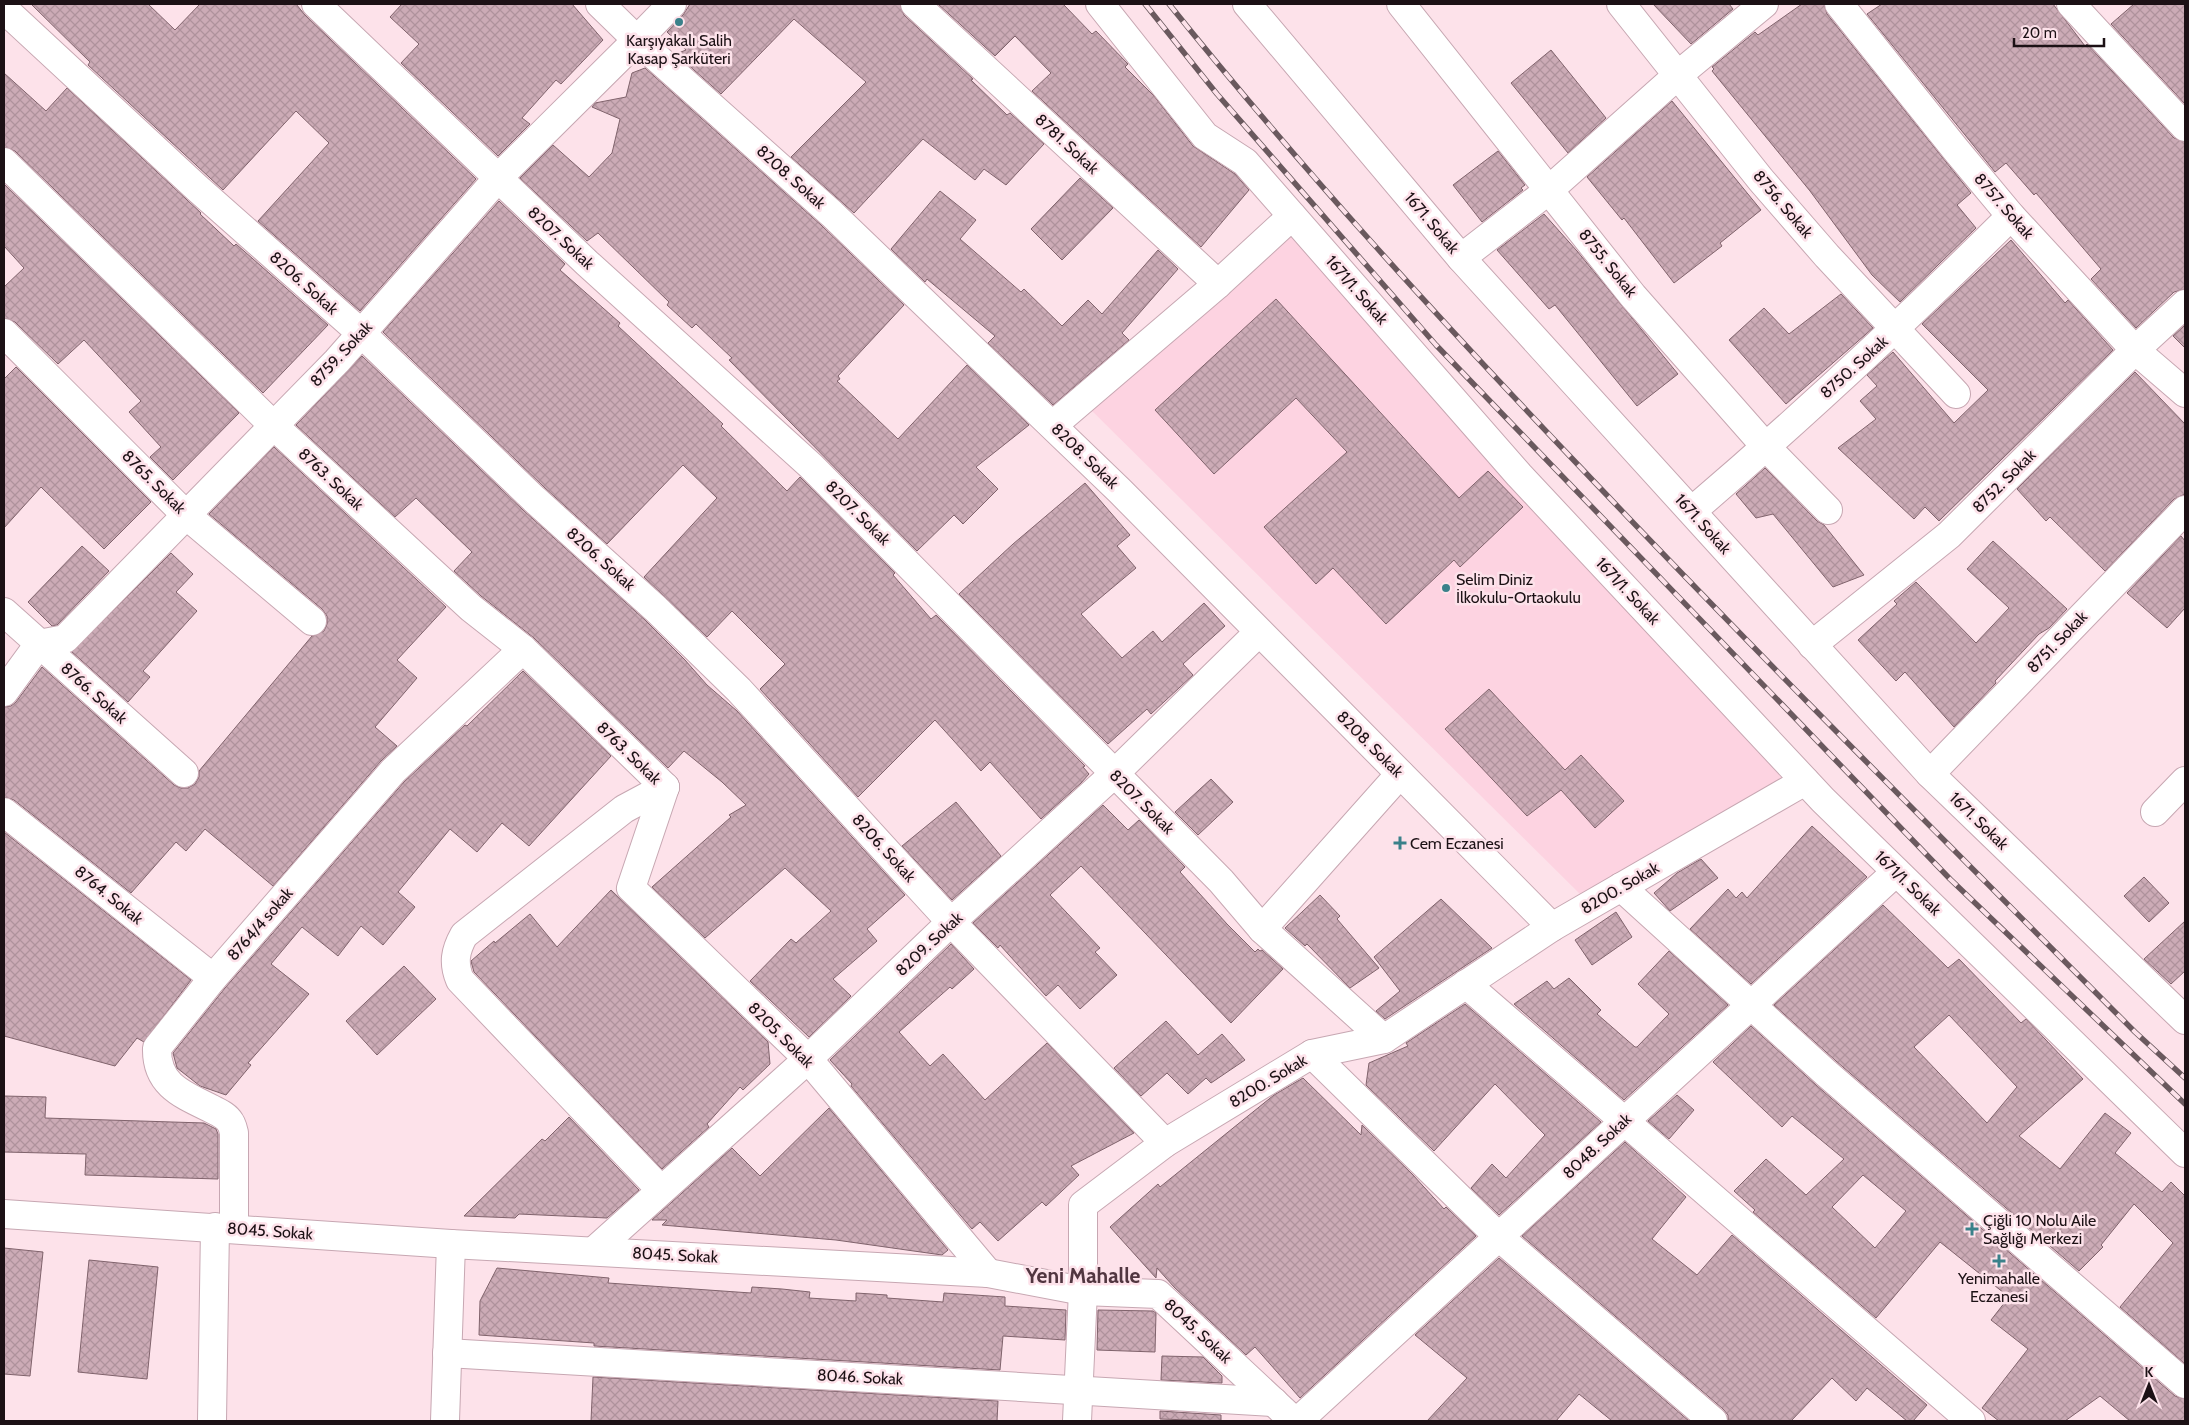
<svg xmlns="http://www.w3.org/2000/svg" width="2189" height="1425" viewBox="0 0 2189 1425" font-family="Cabin,sans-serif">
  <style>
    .built { fill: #fdd3e1 }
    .building { fill: url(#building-cross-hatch); stroke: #80636c; fill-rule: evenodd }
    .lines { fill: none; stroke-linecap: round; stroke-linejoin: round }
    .minor-casing { stroke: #c7a7b2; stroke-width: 30 }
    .minor { stroke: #fff; stroke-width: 28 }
    .rail-casing { stroke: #6a595e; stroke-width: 5.5 }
    .rail { stroke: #fde2ea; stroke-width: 4; stroke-dasharray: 11; stroke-linecap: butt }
    .poi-dot { fill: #3a818a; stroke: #fde2ea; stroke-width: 2 }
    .labels { text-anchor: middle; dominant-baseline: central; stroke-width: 5; stroke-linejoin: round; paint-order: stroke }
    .poi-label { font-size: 16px; fill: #1c1115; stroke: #fde2ea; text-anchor: start }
    .street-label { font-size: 16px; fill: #1c1115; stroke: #fde2ea }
    .district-label { font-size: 21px; font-weight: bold; fill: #513640; stroke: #fde2ea }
  </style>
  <defs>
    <pattern id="building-cross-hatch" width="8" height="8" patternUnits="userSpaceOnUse" patternTransform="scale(1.25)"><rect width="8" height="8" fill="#ccabb6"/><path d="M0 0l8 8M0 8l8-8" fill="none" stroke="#af929c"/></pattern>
  </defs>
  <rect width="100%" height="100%" fill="#fde2ea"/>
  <!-- built -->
  <path class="built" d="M 1294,231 L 1789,774 L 1583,897 L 1084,403 Z"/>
  <!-- building -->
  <g class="building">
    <path d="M 31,4 L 148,4 L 175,30 L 200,4 L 296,4 L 305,15 L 476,179 L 360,311 L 258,221 L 329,143 L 296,111 L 223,190 L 88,65 L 90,62 Z"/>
    <path d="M 402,4 L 572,4 L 603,40 L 561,84 L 556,80 L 522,118 L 530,124 L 498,156 L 401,63 L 419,44 L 390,17 Z"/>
    <path d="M 690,4 L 900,4 L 904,15 L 973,79 L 971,80 L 1007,115 L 1010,113 L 1044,144 L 1006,185 L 984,169 L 975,180 L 923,139 L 854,213 L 791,157 L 866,82 L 794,19 L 721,94 L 676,54 L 686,50 L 667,32 L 683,15 Z"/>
    <path d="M 938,4 L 1063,4 L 1092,34 L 1096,31 L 1128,64 L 1125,67 L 1154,96 L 1193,146 L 1235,174 L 1249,190 L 1201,247 L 1032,91 L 1051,73 L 1015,36 L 995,56 Z"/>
    <path d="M 1653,4 L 1729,4 L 1733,9 L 1691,44 Z"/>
    <path d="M 1802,4 L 1824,4 L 1827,14 L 1971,193 L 1957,205 L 1976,228 L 1900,302 L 1872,275 L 1810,191 L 1712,71 L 1714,69 L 1712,67 L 1755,32 L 1758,35 Z"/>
    <path d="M 1882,4 L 2053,4 L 2085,46 L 2087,44 L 2174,138 L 2185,142 L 2185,289 L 2174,292 L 2136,328 L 2091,279 L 2101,269 L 2036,193 L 2034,195 L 2006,163 L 1995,172 L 1867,14 Z"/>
    <path d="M 2134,4 L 2185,4 L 2185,104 L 2111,24 Z"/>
    <path d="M 1551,50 L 1606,118 L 1568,153 L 1511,83 Z"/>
    <path d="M 645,68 L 821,225 L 904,305 L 838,376 L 840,379 L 837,381 L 898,439 L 967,365 L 1029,425 L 976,467 L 998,489 L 963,524 L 954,515 L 917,551 L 729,360 L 732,358 L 696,324 L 692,328 L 667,305 L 669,302 L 598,233 L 587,241 L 520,178 L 553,145 L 589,177 L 612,153 L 620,119 L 592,107 L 595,103 L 626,97 L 632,73 Z"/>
    <path d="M 4,73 L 46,111 L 67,88 L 201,213 L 200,214 L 234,246 L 236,244 L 328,325 L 263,393 L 15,151 L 4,147 Z"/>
    <path d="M 1672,101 L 1761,210 L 1720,243 L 1722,246 L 1674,283 L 1624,218 L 1622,220 L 1587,177 Z"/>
    <path d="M 1498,151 L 1525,185 L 1521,188 L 1523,190 L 1482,222 L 1453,185 Z"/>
    <path d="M 1080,178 L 1113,208 L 1062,260 L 1031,229 Z"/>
    <path d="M 4,184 L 239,413 L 173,480 L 150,457 L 161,447 L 129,412 L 141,401 L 84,340 L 58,364 L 15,322 L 4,318 L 4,287 L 24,268 L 4,246 Z"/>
    <path d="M 940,191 L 976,220 L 960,239 L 1021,292 L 1024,289 L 1062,326 L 1088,300 L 1102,314 L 1158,250 L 1178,269 L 1122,333 L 1129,340 L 1053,405 L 988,343 L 995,336 L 927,279 L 925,282 L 891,249 Z"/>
    <path d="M 499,201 L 565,264 L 560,270 L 620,323 L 618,326 L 723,424 L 721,426 L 787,491 L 800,477 L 895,573 L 893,575 L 931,619 L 936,615 L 1085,766 L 1083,767 L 1089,774 L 1081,783 L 1041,819 L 990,762 L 981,771 L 935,720 L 858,797 L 760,689 L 785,664 L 732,611 L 707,637 L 644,577 L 717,498 L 683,465 L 607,544 L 545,488 L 383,332 Z"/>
    <path d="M 1544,214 L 1577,251 L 1678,374 L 1637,406 L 1555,305 L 1549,309 L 1497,250 Z"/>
    <path d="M 2011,240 L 2065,303 L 2068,300 L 2113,350 L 1939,521 L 1925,507 L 1914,519 L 1838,448 L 1876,419 L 1860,401 L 1877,386 L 1867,375 L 1893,352 L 1954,423 L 1988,390 L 1922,324 Z"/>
    <path d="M 1841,294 L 1873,328 L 1786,404 L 1729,340 L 1764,308 L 1789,334 Z"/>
    <path d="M 1276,299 L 1459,498 L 1488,471 L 1523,507 L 1460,567 L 1454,560 L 1386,624 L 1333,568 L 1316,584 L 1264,527 L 1347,452 L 1296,398 L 1214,474 L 1155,410 Z"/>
    <path d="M 2185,325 L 2185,348 L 2173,336 Z"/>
    <path d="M 362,356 L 523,510 L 645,620 L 685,660 L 707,685 L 737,711 L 905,895 L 867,929 L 877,941 L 833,979 L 851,996 L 809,1037 L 750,981 L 791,939 L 796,943 L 831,911 L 785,868 L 705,938 L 652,887 L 731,817 L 729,815 L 746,805 L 722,782 L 684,751 L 668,768 L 534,638 L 481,596 L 454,571 L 472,552 L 416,498 L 395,517 L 296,425 Z"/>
    <path d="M 16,367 L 151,502 L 104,549 L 41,487 L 4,528 L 4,379 Z"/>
    <path d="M 2135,372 L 2185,424 L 2185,494 L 2174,499 L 2105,571 L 2050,517 L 2046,521 L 2017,489 Z"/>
    <path d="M 274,447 L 446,607 L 397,660 L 417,678 L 375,727 L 397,746 L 381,761 L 273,886 L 205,829 L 186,851 L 176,842 L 131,893 L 14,800 L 4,797 L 4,707 L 11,706 L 16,702 L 42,667 L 174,785 L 181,788 L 188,788 L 195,784 L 199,777 L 199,771 L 312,636 L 324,631 L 327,624 L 327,616 L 322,609 L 209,514 Z"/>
    <path d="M 1765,468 L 1817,521 L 1824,525 L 1864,575 L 1833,587 L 1773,514 L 1756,518 L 1736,494 Z"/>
    <path d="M 1085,483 L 1130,535 L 1117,546 L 1136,568 L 1081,614 L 1122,658 L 1153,631 L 1162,642 L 1204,603 L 1225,626 L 1183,664 L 1193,675 L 1151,714 L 1147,709 L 1108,744 L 959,594 L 1013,544 Z"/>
    <path d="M 2181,536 L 2185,541 L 2185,608 L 2167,628 L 2127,593 Z"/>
    <path d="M 1993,541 L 2067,609 L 2049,628 L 2039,634 L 1995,681 L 1996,683 L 1954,727 L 1905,672 L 1896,681 L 1858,640 L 1897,604 L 1894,601 L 1916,582 L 1976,643 L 2009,608 L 1967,569 Z"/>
    <path d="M 82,546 L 109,571 L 57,625 L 52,626 L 28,602 Z"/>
    <path d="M 171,553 L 193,574 L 176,592 L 197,611 L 143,671 L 150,677 L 128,702 L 72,652 Z"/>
    <path d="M 523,671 L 611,756 L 529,846 L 502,823 L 477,852 L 450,829 L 398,892 L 415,907 L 383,945 L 361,926 L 338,956 L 302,927 L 271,964 L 309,994 L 248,1063 L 251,1065 L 226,1095 L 200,1086 L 177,1068 L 173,1053 L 225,988 L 404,782 L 465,725 L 467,726 Z"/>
    <path d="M 1489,689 L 1565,770 L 1581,755 L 1624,801 L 1595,828 L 1561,790 L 1527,816 L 1445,729 Z"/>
    <path d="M 1211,779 L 1233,802 L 1198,835 L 1175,812 Z"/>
    <path d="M 956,802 L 1001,856 L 952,900 L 902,846 Z"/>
    <path d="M 1103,805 L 1128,830 L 1139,820 L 1185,867 L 1180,872 L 1227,924 L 1255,952 L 1258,949 L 1260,951 L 1262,950 L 1283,969 L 1231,1023 L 1081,866 L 1050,895 L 1100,948 L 1095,952 L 1117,975 L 1080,1009 L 1058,985 L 1046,996 L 1000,945 L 998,948 L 973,923 Z"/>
    <path d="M 1812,826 L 1867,877 L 1751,984 L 1690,929 L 1728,889 L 1736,898 L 1742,892 L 1747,898 Z"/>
    <path d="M 4,832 L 191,980 L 144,1042 L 137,1038 L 115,1066 L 4,1036 Z"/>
    <path d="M 1701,859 L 1718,878 L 1670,911 L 1654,893 L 1677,873 Z"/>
    <path d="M 2144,877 L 2169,903 L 2149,922 L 2124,896 Z"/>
    <path d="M 611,890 L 768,1042 L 770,1064 L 743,1090 L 740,1087 L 707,1124 L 709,1127 L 662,1169 L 474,972 L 472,965 L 471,961 L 494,941 L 495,943 L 530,914 L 557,947 Z"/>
    <path d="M 1320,895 L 1340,916 L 1337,919 L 1379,968 L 1350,988 L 1307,944 L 1305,946 L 1285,928 Z"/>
    <path d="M 1441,899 L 1492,948 L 1385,1019 L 1376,1011 L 1400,991 L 1374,957 Z"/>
    <path d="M 1883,905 L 1948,968 L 1959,959 L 2021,1023 L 2026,1019 L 2083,1079 L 2019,1136 L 2060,1169 L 2105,1113 L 2131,1133 L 2115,1153 L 2162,1192 L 2171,1182 L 2185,1196 L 2185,1364 L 2120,1307 L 2173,1243 L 2134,1204 L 2101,1245 L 2103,1247 L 2079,1271 L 1836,1061 L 1774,1005 ZM 1949,1015 L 2017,1087 L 1987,1123 L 1914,1047 Z"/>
    <path d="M 1616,912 L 1632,937 L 1592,965 L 1575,940 Z"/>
    <path d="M 2185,921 L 2185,971 L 2171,984 L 2144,959 Z"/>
    <path d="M 951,944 L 974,969 L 952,989 L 950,987 L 899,1032 L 930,1066 L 943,1054 L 985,1100 L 1047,1043 L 1134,1133 L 1071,1166 L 1079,1175 L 1046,1206 L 1042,1202 L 998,1241 L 980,1222 L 972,1229 L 851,1086 L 852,1084 L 830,1060 Z"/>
    <path d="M 1669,951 L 1728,1005 L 1624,1100 L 1514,1004 L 1547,981 L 1554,989 L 1569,978 L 1601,1010 L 1597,1014 L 1635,1047 L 1637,1047 L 1669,1014 L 1638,984 Z"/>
    <path d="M 404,966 L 436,999 L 377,1055 L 346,1021 Z"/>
    <path d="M 1465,1004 L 1601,1122 L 1499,1215 L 1471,1188 L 1492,1164 L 1506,1178 L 1545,1135 L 1495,1084 L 1434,1151 L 1366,1085 L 1369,1063 L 1408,1046 L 1406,1043 Z"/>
    <path d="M 1166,1021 L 1198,1055 L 1222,1034 L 1245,1060 L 1211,1083 L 1206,1078 L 1188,1094 L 1167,1073 L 1141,1096 L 1114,1068 Z"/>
    <path d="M 1751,1026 L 1816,1085 L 2175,1396 L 2185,1399 L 2185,1421 L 2130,1421 L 2100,1396 L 2065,1421 L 1999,1421 L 1982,1408 L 2028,1349 L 1991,1320 L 2009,1297 L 1940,1242 L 1876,1318 L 1753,1212 L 1755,1210 L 1734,1191 L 1766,1159 L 1806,1195 L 1844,1159 L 1792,1116 L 1782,1127 L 1713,1062 ZM 1863,1175 L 1906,1211 L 1875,1248 L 1832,1207 Z"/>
    <path d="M 1303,1078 L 1361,1135 L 1362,1125 L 1413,1175 L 1444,1209 L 1446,1207 L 1476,1236 L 1300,1398 L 1255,1347 L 1246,1355 L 1174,1287 L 1157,1268 L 1156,1278 L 1110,1227 L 1158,1184 L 1160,1187 L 1274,1095 Z"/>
    <path d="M 1677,1095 L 1694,1110 L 1669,1139 L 1648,1121 Z"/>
    <path d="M 4,1096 L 46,1097 L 45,1118 L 204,1123 L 216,1129 L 218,1134 L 218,1179 L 85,1175 L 86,1154 L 4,1152 Z"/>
    <path d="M 829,1108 L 948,1250 L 942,1255 L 836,1240 L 662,1225 L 667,1220 L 652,1220 L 732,1148 L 760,1176 Z"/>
    <path d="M 569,1117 L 639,1190 L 607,1218 L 519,1214 L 515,1218 L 464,1216 L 542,1139 L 545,1141 Z"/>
    <path d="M 1625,1142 L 1686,1197 L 1652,1239 L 1697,1275 L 1732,1235 L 1927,1405 L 1913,1421 L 1907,1421 L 1867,1388 L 1856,1401 L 1832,1378 L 1791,1421 L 1728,1421 L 1728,1415 L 1723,1409 L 1522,1236 Z"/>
    <path d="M 4,1248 L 43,1252 L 30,1376 L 4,1374 Z"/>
    <path d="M 1499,1258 L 1689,1421 L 1612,1421 L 1579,1394 L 1556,1421 L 1427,1421 L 1467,1378 L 1415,1335 Z"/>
    <path d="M 89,1260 L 158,1267 L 147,1379 L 78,1372 Z"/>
    <path d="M 497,1268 L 609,1278 L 608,1283 L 751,1293 L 752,1287 L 782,1289 L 810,1292 L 809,1298 L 856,1301 L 856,1293 L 887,1295 L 887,1298 L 943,1302 L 944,1293 L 1005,1297 L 1005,1306 L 1066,1310 L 1065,1340 L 1003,1336 L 1000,1370 L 594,1346 L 594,1343 L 479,1335 L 480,1301 Z"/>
    <path d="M 1098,1310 L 1153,1311 L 1156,1313 L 1155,1352 L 1097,1350 Z"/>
    <path d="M 1162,1356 L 1203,1357 L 1222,1376 L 1222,1383 L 1161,1380 Z"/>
    <path d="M 593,1377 L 998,1401 L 997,1421 L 591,1421 Z"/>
    <path d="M 1160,1411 L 1221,1415 L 1221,1421 L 1160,1419 Z"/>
  </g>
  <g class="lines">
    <defs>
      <g id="minor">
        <path d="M 316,4 L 587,263 L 811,466 L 1221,881 L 1262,929 L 1384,1039"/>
        <path d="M 600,4 L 637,40 L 832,214 L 1120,491 L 1552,927"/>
        <path d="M 915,4 L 1218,284"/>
        <path d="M 1100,4 L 1205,136 L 1245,162 L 1519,475 L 1823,800 L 2185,1153"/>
        <path d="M 1247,4 L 1461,258 L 1930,774 L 2185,1020"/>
        <path d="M 1401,4 L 1633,296 L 1766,447 L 1828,510"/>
        <path d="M 1621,4 L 1761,180 L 1827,256 L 1956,394"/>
        <path d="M 1839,4 L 1956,150 L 2011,216 L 2135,350 L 2185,393"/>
        <path d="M 2071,4 L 2185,127"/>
        <path d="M 4,9 L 197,188 L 361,333 L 534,499 L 656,609 L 739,690 L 951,922 L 1165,1143"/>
        <path d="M 4,162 L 273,425 L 471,608 L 523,649 L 665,787"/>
        <path d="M 1461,258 L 1549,190 L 1678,75 L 1764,4"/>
        <path d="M 4,333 L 186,515 L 312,621"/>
        <path d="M 1053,425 L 1218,284 L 1292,216"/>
        <path d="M 1692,511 C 1802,417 1908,318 2011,216"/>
        <path d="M 4,612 L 184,773"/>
        <path d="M 1812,645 L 1949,535 L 2135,350 L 2185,304"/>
        <path d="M 4,692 L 39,644 L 65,639 L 337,361 L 498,178 L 637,40 L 672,4"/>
        <path d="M 1930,774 L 2185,510"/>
        <path d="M 665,787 L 631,888 L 808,1059 L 988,1273"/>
        <path d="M 4,812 L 213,978"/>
        <path d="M 2155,812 L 2185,781"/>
        <path d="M 1621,887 L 1826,1073 L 2185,1384"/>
        <path d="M 1262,929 L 1400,774"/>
        <path d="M 1466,984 L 1971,1421"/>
        <path d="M 1312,1054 L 1499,1237 L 1713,1421"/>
        <path d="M 661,1190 L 460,980 C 453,963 455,951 464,935 L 624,809 L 665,787"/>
        <path d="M 4,1214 L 451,1244 L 988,1273 L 1083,1291 L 1158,1294 L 1294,1421"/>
        <path d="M 234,1229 L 234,1133 C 233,1129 232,1124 230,1122 C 226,1115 217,1112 210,1108 C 181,1094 156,1084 157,1048 L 213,978 L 393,771 L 523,649"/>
        <path d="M 594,1251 L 808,1059 L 951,922 L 1114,774 L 1259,632"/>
        <path d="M 447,1353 L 1274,1402"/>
        <path d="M 212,1421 L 215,1227"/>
        <path d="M 445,1421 L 451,1244"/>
        <path d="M 1077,1421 L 1083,1291 L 1083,1205 L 1165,1143 L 1312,1054 L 1384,1039 L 1552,927 L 1805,781"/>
        <path d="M 1298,1421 L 1896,872"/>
      </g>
    </defs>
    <!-- minor casing -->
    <use href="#minor" class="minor-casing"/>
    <!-- minor -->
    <use href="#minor" class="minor"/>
    <defs>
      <g id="rail">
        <path d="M 1145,4 L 1217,94 L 1436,345 L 1950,879 L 2185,1104"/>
        <path d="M 1169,4 C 1299,166 1440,320 1583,470 C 1764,661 1950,846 2135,1032 L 2185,1078"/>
      </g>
    </defs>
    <!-- rail casing -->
    <use href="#rail" class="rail-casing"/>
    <!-- rail -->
    <use href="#rail" class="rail"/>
  </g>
  <!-- markers -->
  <g class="poi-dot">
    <circle cx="679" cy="22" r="5"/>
    <circle cx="1446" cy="588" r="5"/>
    <path d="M1397.5 835.5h5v5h5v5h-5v5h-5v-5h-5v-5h5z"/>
    <path d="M1969.5 1221.5h5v5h5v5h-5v5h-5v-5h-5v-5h5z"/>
    <path d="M1996.5 1253.5h5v5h5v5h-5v5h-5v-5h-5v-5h5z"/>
  </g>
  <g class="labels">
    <!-- poi labels -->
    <g class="poi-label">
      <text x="679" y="40" text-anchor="middle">Karşıyakalı Salih<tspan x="679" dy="18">Kasap Şarküteri</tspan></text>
      <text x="1456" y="579">Selim Diniz<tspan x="1456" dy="18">İlkokulu-Ortaokulu</tspan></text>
      <text x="1410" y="843">Cem Eczanesi</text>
      <text x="1983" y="1220">Çiğli 10 Nolu Aile<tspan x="1983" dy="18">Sağlığı Merkezi</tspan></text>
      <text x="1999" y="1278" text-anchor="middle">Yenimahalle<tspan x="1999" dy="18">Eczanesi</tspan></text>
    </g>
    <!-- street labels -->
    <g class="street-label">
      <text transform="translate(1067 144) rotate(43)">8781. Sokak</text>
      <text transform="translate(791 177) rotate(42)">8208. Sokak</text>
      <text transform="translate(1783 204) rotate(50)">8756. Sokak</text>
      <text transform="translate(2004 206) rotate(49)">8757. Sokak</text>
      <text transform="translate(1432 223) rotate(50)">1671. Sokak</text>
      <text transform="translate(561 238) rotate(43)">8207. Sokak</text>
      <text transform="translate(1608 263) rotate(51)">8755. Sokak</text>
      <text transform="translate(304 283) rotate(42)">8206. Sokak</text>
      <text transform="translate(1357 290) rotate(49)">1671/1. Sokak</text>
      <text transform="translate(341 354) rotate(-47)">8759. Sokak</text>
      <text transform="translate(1854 367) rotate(-42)">8750. Sokak</text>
      <text transform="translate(1085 456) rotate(44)">8208. Sokak</text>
      <text transform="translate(331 479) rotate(43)">8763. Sokak</text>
      <text transform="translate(2004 481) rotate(-45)">8752. Sokak</text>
      <text transform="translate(154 482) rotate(45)">8765. Sokak</text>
      <text transform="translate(858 513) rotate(45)">8207. Sokak</text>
      <text transform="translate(1703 524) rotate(48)">1671. Sokak</text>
      <text transform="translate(601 559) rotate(42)">8206. Sokak</text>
      <text transform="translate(1628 591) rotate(47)">1671/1. Sokak</text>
      <text transform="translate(2057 642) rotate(-46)">8751. Sokak</text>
      <text transform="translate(94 693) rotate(42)">8766. Sokak</text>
      <text transform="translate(1370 744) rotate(45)">8208. Sokak</text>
      <text transform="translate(629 753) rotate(44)">8763. Sokak</text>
      <text transform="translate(1142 802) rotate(45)">8207. Sokak</text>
      <text transform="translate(1979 821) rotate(44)">1671. Sokak</text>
      <text transform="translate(884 848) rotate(48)">8206. Sokak</text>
      <text transform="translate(1908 883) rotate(44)">1671/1. Sokak</text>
      <text transform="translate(1620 888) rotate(-30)">8200. Sokak</text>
      <text transform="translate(109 895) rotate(39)">8764. Sokak</text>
      <text transform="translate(260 924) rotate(-49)">8764/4 sokak</text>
      <text transform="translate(929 944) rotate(-43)">8209. Sokak</text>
      <text transform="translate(781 1035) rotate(45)">8205. Sokak</text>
      <text transform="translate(1268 1081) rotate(-31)">8200. Sokak</text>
      <text transform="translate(1597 1146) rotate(-43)">8048. Sokak</text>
      <text transform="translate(270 1231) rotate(4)">8045. Sokak</text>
      <text transform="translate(675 1255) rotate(3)">8045. Sokak</text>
      <text transform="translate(1198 1331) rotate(43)">8045. Sokak</text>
      <text transform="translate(860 1377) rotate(3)">8046. Sokak</text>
    </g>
    <!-- district labels -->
    <g class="district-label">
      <text x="1083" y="1275">Yeni Mahalle</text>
    </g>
  </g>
  <!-- border -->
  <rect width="2189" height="1425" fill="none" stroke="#1c1115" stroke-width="10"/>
  <!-- north arrow -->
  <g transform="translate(2149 1385)" stroke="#fde2ea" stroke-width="4" paint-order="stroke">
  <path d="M0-4L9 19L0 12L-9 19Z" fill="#1c1115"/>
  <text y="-8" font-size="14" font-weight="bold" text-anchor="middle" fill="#1c1115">K</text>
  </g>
  <!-- scale -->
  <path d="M2014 38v8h90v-8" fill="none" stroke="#1c1115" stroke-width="2.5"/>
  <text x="2022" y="38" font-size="15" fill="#1c1115" stroke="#fde2ea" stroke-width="4" paint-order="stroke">20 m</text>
</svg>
